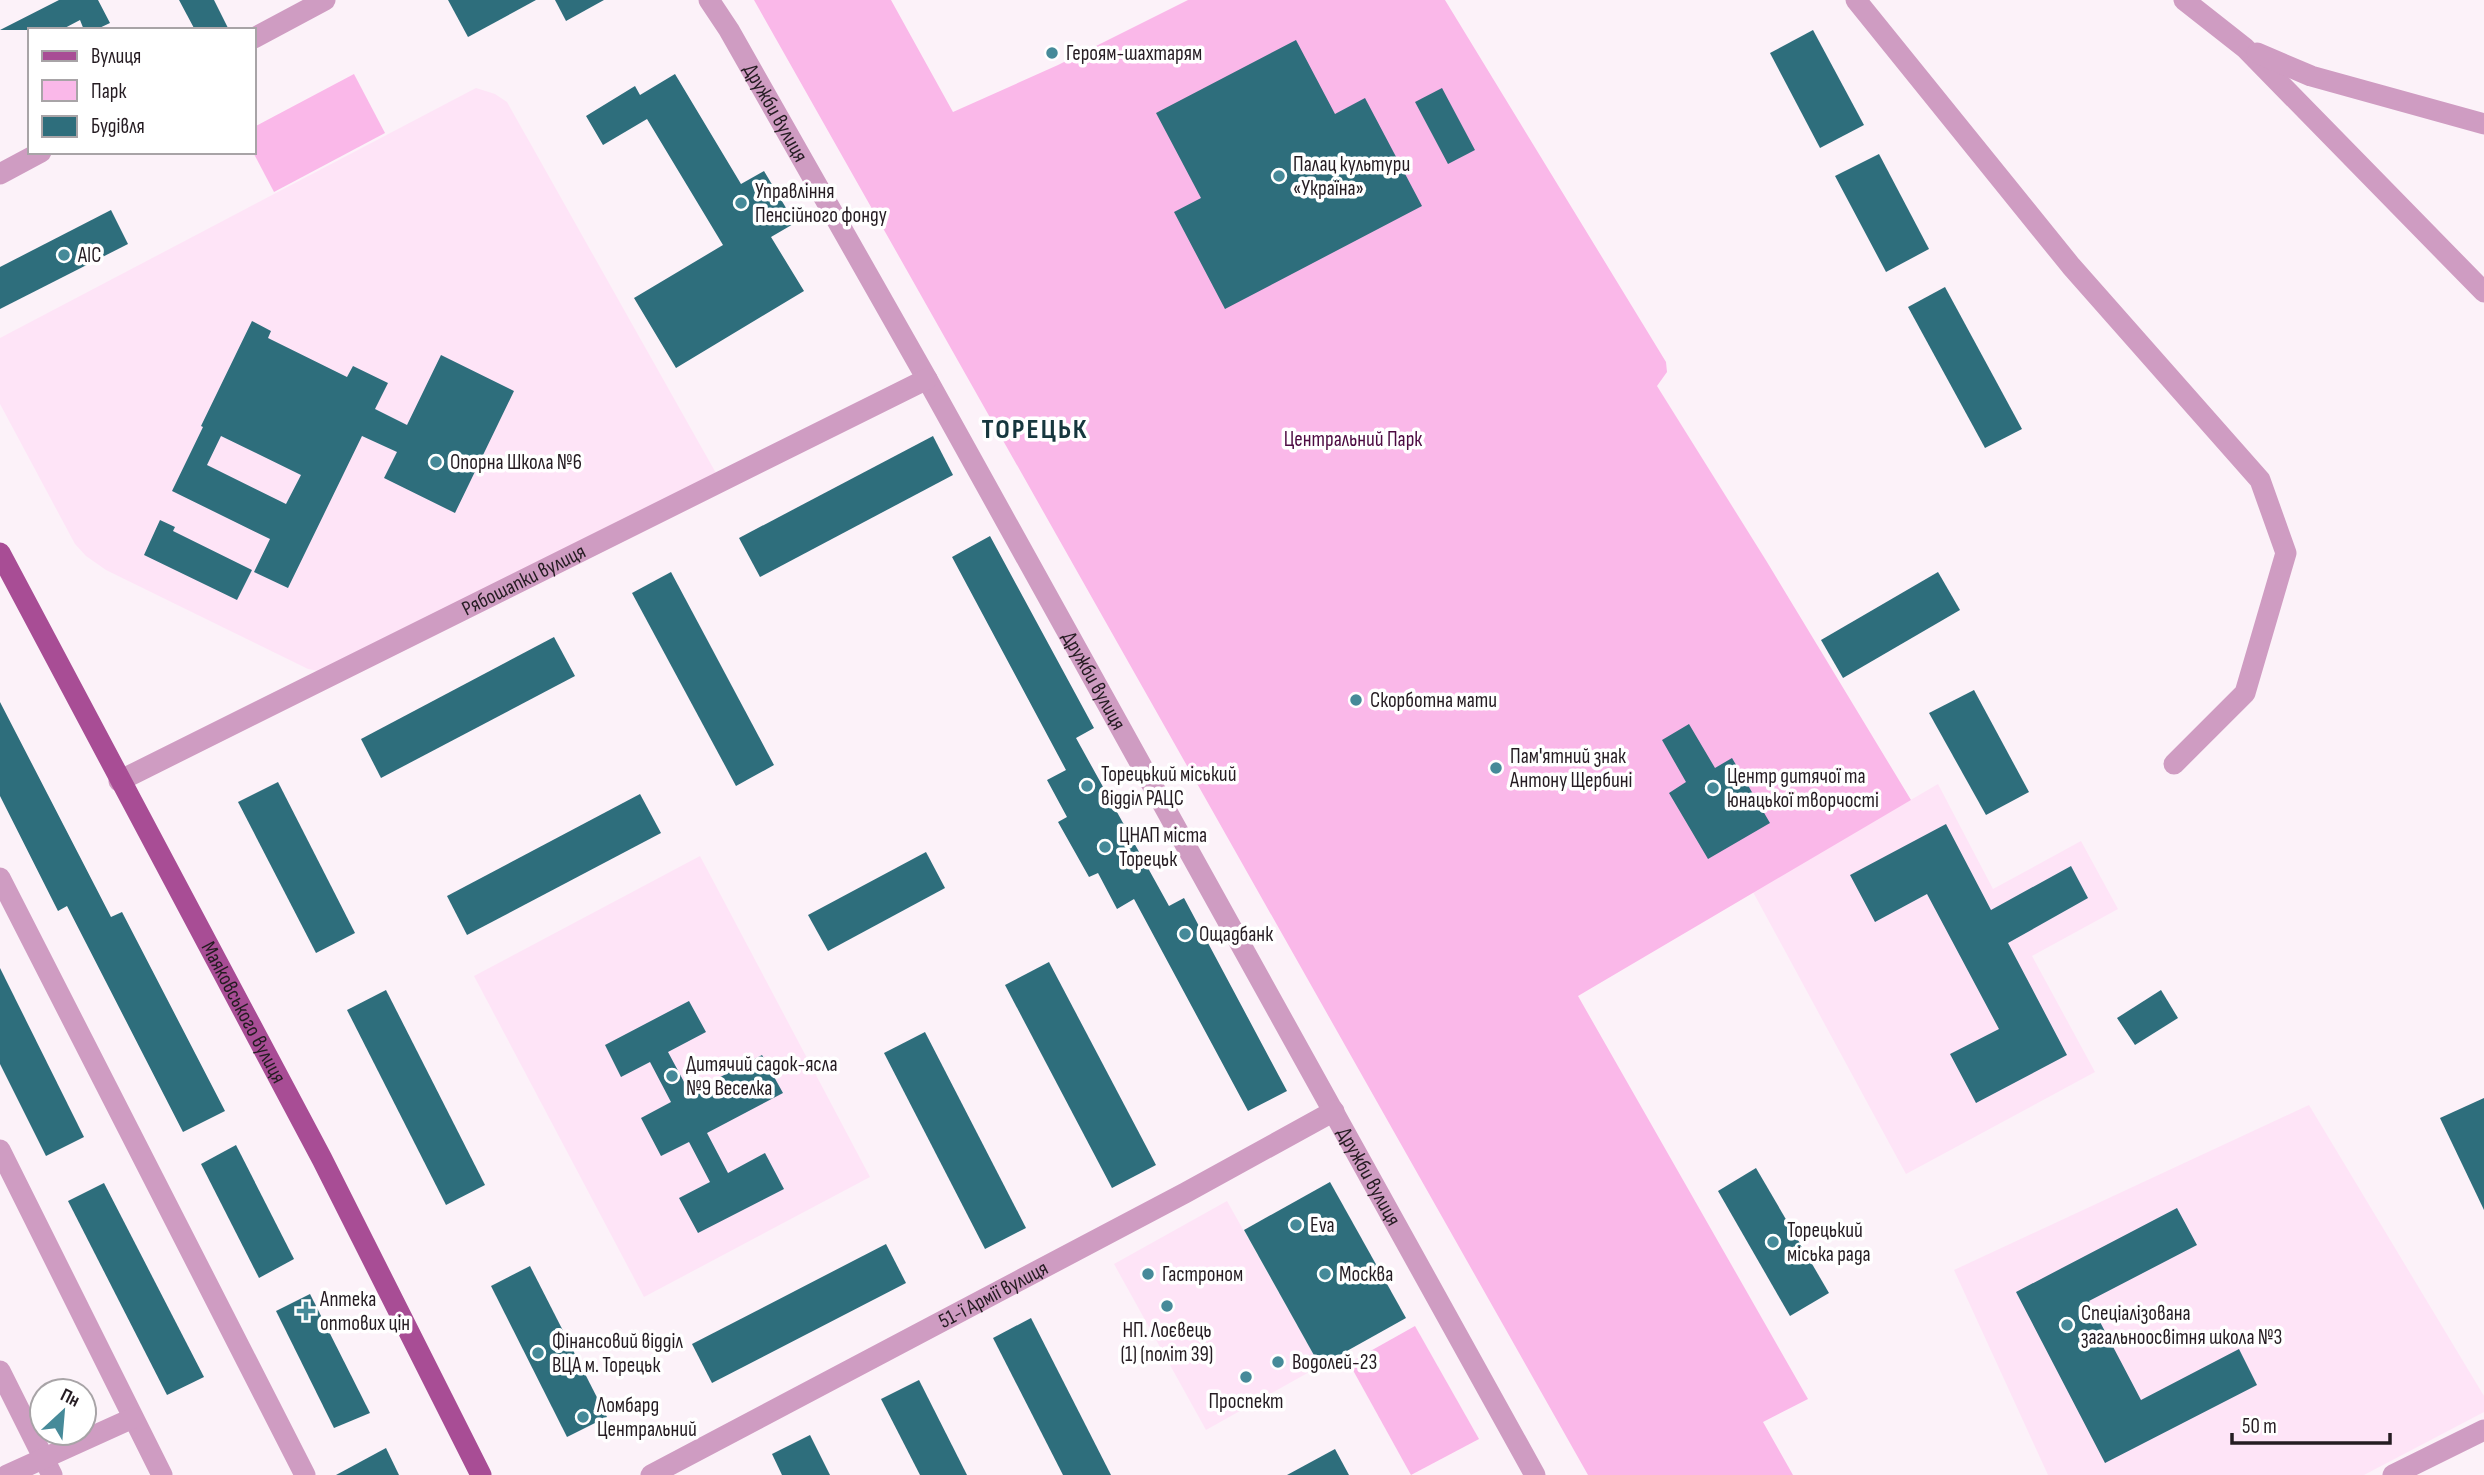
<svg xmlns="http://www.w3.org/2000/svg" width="2484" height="1475" viewBox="0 0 2484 1475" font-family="'Sofia Sans Condensed',sans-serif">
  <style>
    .built { fill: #fee4f7 }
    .green { fill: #fab8e9 }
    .building { fill: #2e6e7c; fill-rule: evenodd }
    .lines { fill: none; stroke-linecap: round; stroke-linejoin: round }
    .minor { stroke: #cf9cc2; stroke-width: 21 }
    .major { stroke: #a84d95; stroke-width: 21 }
    .poi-dot { fill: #468a99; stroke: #fff; stroke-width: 2.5 }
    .labels { text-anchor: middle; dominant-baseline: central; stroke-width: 7; stroke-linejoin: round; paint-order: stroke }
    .poi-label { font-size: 21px; fill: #251c22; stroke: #fff; text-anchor: start }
    .street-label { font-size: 21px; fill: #251c22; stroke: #fff }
    .park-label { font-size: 21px; fill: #4d0b42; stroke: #fff }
    .district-label { font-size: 28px; font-weight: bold; letter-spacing: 2px; fill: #16373e; stroke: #fff }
  </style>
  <rect width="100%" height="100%" fill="#fcf2f9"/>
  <!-- built -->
  <g class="built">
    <path d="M 476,88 L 495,94 L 507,102 L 721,482 L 319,671 L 308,669 L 106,570 L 86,556 L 75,544 L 0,404 L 0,338 Z"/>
    <path d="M 1938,784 L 1993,889 L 2081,841 L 2118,909 L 2032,956 L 2095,1072 L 1906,1174 L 1753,892 Z"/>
    <path d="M 700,856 L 870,1177 L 644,1297 L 474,976 Z"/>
    <path d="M 2309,1105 L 2484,1396 L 2484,1412 L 2364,1475 L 2048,1475 L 1954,1270 Z"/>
    <path d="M 1227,1201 L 1320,1366 L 1206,1430 L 1114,1264 Z"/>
  </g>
  <!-- green -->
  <g class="green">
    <path d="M 754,0 L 891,0 L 953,112 L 1058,65 L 1188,0 L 1445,0 L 1666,362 L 1667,372 L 1657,386 L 1767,562 L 1911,800 L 1578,996 L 1808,1399 L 1763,1422 L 1793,1475 L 1588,1475 Z"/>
    <path d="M 354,74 L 385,133 L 274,192 L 253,152 L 254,127 Z"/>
    <path d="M 1415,1326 L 1479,1439 L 1411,1475 L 1349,1363 Z"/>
  </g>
  <!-- building -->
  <g class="building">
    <path d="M 59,0 L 98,0 L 110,23 L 95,30 L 84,30 L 80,20 L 61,30 L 0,30 Z"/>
    <path d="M 179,0 L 214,0 L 229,30 L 195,30 Z"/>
    <path d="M 448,0 L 536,0 L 468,37 Z"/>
    <path d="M 555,0 L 604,0 L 566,21 Z"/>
    <path d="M 1813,30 L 1864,125 L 1820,148 L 1770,53 Z"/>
    <path d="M 1296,40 L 1335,114 L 1365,98 L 1422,206 L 1225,309 L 1174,212 L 1201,198 L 1156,113 Z"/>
    <path d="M 675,74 L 741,184 L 764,171 L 795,223 L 771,237 L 804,291 L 676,368 L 634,298 L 723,245 L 647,119 L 603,145 L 586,116 L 635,86 L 640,95 Z"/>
    <path d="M 1442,88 L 1475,150 L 1448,164 L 1415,102 Z"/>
    <path d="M 1879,154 L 1929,249 L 1886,272 L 1835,176 Z"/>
    <path d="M 111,210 L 128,244 L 0,309 L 0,267 Z"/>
    <path d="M 1945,287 L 2022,429 L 1985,448 L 1908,307 Z"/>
    <path d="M 252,321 L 271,331 L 268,338 L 347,377 L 353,366 L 388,383 L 375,409 L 407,425 L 441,355 L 514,391 L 455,513 L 384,478 L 397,452 L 362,436 L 288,588 L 254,572 L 270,539 L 172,491 L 203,427 L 201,426 ZM 221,436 L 301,475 L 286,504 L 207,465 Z"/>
    <path d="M 933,436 L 953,475 L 760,577 L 739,538 Z"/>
    <path d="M 160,520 L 175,527 L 173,531 L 252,570 L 237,600 L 144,555 Z"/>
    <path d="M 990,536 L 1094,728 L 1076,738 L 1169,906 L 1184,898 L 1287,1091 L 1248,1111 L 1134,899 L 1117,909 L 1098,873 L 1089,877 L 1058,822 L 1067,817 L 1047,780 L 1066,770 L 952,557 Z"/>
    <path d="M 671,572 L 774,765 L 736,786 L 632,593 Z"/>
    <path d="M 1938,572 L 1960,610 L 1843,678 L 1821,640 Z"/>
    <path d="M 554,637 L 575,676 L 381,778 L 361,739 Z"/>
    <path d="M 1974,690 L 2029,792 L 1986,815 L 1929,713 Z"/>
    <path d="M 0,702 L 111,917 L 122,912 L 225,1111 L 183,1132 L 67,906 L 58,911 L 0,796 Z"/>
    <path d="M 1689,724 L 1715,768 L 1732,758 L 1770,823 L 1708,859 L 1669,793 L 1686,782 L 1662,740 Z"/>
    <path d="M 278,782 L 355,933 L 316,953 L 238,802 Z"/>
    <path d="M 640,794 L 661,833 L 467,935 L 447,896 Z"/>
    <path d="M 1946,824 L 1991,910 L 2071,866 L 2088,898 L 2008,943 L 2067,1055 L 1976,1103 L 1950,1054 L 1999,1029 L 1927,894 L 1875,922 L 1850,875 Z"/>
    <path d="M 926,852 L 945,888 L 828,951 L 808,915 Z"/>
    <path d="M 1049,962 L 1156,1165 L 1112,1188 L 1005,985 Z"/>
    <path d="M 0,968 L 84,1137 L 46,1156 L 0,1064 Z"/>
    <path d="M 386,990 L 485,1185 L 446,1205 L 347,1010 Z"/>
    <path d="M 2161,990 L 2178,1018 L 2135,1045 L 2117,1018 Z"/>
    <path d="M 689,1001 L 706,1032 L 668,1052 L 690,1093 L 762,1055 L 783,1093 L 707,1133 L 728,1173 L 765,1153 L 784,1189 L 698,1233 L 679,1198 L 710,1182 L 689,1142 L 661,1156 L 641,1118 L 671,1102 L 650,1062 L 621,1077 L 605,1045 Z"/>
    <path d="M 925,1032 L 1026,1228 L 985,1249 L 884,1053 Z"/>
    <path d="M 2484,1098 L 2484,1210 L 2440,1118 Z"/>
    <path d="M 236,1145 L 294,1259 L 259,1278 L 201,1164 Z"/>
    <path d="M 1756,1168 L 1829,1293 L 1790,1316 L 1718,1191 Z"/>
    <path d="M 1330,1182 L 1406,1318 L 1320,1366 L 1244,1230 Z"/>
    <path d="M 104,1183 L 204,1377 L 167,1395 L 68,1201 Z"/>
    <path d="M 2177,1208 L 2197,1245 L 2089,1301 L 2141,1400 L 2239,1349 L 2257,1385 L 2105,1463 L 2016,1292 Z"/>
    <path d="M 886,1244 L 906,1283 L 712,1383 L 692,1344 Z"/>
    <path d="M 530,1266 L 607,1417 L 567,1437 L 491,1286 Z"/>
    <path d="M 310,1294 L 370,1413 L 334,1428 L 276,1311 Z"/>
    <path d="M 1031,1318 L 1111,1475 L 1063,1475 L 993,1338 Z"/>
    <path d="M 919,1380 L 967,1475 L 920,1475 L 881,1399 Z"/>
    <path d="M 810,1435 L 830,1475 L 782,1475 L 772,1454 Z"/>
    <path d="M 386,1448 L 399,1475 L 336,1475 Z"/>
    <path d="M 1335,1449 L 1349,1475 L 1287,1475 Z"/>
  </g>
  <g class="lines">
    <!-- minor -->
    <g class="minor">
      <path id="s1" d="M 709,0 L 729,30 L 927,379 L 1535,1475"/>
      <path d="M 1856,0 L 2071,266 L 2260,480 L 2286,553 L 2245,693 L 2174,764"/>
      <path d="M 2184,0 L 2245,48 L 2484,292"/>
      <path d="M 254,38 L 325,0"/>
      <path d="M 2257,53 L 2311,76 L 2484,124"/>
      <path d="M 0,174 L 41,152"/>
      <path id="s2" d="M 119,781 L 927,379"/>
      <path d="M 0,878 L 305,1475"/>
      <path d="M 0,1150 L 162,1475"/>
      <path d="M 0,1371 L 52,1475"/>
      <path d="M 7,1475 L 133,1418"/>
      <path id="s3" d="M 651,1475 L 1185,1193 L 1334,1111"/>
      <path d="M 2393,1475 L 2484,1430"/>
    </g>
    <!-- major -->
    <path class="major" id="s4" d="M 0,553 L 322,1159 L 481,1475"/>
  </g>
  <!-- markers -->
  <g class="poi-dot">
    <circle cx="1052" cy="53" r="7"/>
    <circle cx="1279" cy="176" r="7"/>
    <circle cx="741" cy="203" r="7"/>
    <circle cx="64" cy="255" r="7"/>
    <circle cx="436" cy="462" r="7"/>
    <circle cx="1356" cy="700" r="7"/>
    <circle cx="1496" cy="768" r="7"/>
    <circle cx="1087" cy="786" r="7"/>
    <circle cx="1713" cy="788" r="7"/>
    <circle cx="1105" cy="847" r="7"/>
    <circle cx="1185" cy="934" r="7"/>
    <circle cx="672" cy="1076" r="7"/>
    <circle cx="1296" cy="1225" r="7"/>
    <circle cx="1773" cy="1242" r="7"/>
    <circle cx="1148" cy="1274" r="7"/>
    <circle cx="1325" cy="1274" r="7"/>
    <circle cx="1167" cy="1306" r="7"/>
    <path d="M302.5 1300.5h7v7h7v7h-7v7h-7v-7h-7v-7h7z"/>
    <circle cx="2067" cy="1325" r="7"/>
    <circle cx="538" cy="1353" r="7"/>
    <circle cx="1278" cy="1362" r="7"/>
    <circle cx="1246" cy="1377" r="7"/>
    <circle cx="583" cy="1417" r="7"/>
  </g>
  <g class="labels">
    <!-- poi labels -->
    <g class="poi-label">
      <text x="1066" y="53">Героям-шахтарям</text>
      <text x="1293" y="164">Палац культури<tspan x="1293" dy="24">«Україна»</tspan></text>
      <text x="755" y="191">Управління<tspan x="755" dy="24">Пенсійного фонду</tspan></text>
      <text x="78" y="255">АІС</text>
      <text x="450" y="462">Опорна Школа №6</text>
      <text x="1370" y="700">Скорботна мати</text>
      <text x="1510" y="756">Пам'ятний знак<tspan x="1510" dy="24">Антону Щербині</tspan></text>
      <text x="1101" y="774">Торецький міський<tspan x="1101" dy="24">відділ РАЦС</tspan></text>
      <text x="1727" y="776">Центр дитячої та<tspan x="1727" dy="24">юнацької творчості</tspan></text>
      <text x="1119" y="835">ЦНАП міста<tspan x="1119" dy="24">Торецьк</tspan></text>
      <text x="1199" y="934">Ощадбанк</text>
      <text x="686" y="1064">Дитячий садок-ясла<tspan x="686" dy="24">№9 Веселка</tspan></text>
      <text x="1310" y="1225">Eva</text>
      <text x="1787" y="1230">Торецький<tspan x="1787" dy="24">міська рада</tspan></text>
      <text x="1162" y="1274">Гастроном</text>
      <text x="1339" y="1274">Москва</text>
      <text x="320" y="1299">Аптека<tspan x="320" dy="24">оптових цін</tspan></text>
      <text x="2081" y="1313">Спеціалізована<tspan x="2081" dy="24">загальноосвітня школа №3</tspan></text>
      <text x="1167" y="1330" text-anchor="middle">НП. Лоєвець<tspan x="1167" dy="24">(1) (політ 39)</tspan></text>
      <text x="552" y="1341">Фінансовий відділ<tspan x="552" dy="24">ВЦА м. Торецьк</tspan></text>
      <text x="1292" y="1362">Водолей-23</text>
      <text x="1246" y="1401" text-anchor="middle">Проспект</text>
      <text x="597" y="1405">Ломбард<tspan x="597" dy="24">Центральний</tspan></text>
    </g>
    <!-- street labels -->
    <g class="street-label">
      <text stroke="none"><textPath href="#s1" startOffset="131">Дружби вулиця</textPath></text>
      <text stroke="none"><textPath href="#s2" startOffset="452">Рябошапки вулиця</textPath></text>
      <text stroke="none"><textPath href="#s1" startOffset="782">Дружби вулиця</textPath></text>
      <text stroke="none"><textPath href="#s4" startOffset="520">Маяковського вулиця</textPath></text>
      <text stroke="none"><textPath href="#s1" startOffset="1349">Дружби вулиця</textPath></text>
      <text stroke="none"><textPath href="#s3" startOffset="387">51-ї Армії вулиця</textPath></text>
    </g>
    <!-- park labels -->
    <g class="park-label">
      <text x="1353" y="439">Центральний Парк</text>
    </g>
    <!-- district labels -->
    <g class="district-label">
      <text x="1035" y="429">ТОРЕЦЬК</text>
    </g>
  </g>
  <!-- legend -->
  <rect x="28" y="28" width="228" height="126" fill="#ffffff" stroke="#a8a4a7" stroke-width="2"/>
  <rect x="42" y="51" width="35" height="10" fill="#a84d95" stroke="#a8a4a7" stroke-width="2"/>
  <text x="91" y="63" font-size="21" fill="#251c22">Вулиця</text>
  <rect x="42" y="80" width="35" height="21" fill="#fab8e9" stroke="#a8a4a7" stroke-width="2"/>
  <text x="91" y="98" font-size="21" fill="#251c22">Парк</text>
  <rect x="42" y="116" width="35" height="21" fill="#2e6e7c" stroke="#a8a4a7" stroke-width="2"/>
  <text x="91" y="133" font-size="21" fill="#251c22">Будівля</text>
  <!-- north arrow -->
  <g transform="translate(63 1412) rotate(26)"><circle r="33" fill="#ffffff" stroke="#a8a4a7" stroke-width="2"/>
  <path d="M0-5L12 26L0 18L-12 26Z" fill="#468a99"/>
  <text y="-10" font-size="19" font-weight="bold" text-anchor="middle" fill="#251c22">Пн</text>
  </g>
  <!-- scale -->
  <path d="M2232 1433v10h158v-10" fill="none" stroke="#251c22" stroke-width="3.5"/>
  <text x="2242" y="1433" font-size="21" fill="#251c22" stroke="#ffffff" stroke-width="5" paint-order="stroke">50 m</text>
</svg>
